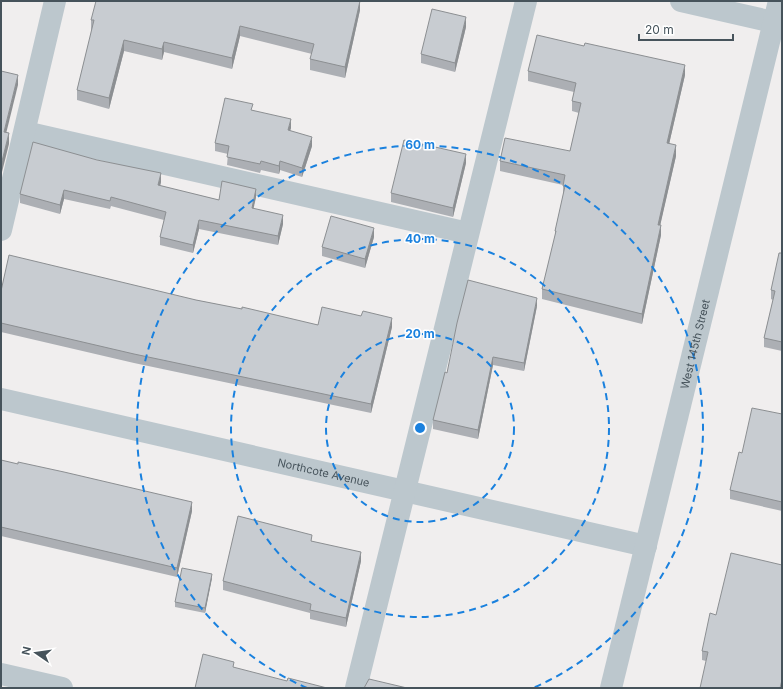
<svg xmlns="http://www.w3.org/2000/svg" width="783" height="689" viewBox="0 0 783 689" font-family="Inter,sans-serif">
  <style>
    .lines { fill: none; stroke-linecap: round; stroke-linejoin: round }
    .minor { stroke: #bcc7cd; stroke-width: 22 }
    .wall { fill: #acafb4 }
    .shaded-wall { fill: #8c8f92 }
    .building { fill: #c8ccd1; stroke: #8c8f92 }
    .ring { fill: none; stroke: #1a81de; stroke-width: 2; stroke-dasharray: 7 5 }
    .labels { text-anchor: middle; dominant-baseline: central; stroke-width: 3; stroke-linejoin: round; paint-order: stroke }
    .street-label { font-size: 11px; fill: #46535b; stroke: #fff }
    .centre { fill: #1a81de; stroke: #fff; stroke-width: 2 }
    .ring-label { font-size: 12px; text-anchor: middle; font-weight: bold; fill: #1a81de; stroke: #fff; stroke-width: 3; stroke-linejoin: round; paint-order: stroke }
  </style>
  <rect width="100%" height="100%" fill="#f0eeee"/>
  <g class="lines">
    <!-- minor -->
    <g class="minor">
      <path d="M 681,1 L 782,24"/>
      <path d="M 25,132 L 468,233"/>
      <path d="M 1,230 L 55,1"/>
      <path id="s1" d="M 1,399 L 646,546"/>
      <path d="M 1,674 L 62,688"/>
      <path d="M 356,688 L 526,1"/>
      <path id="s2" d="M 611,688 L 779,1"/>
    </g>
  </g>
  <!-- wall -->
  <g class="wall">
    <path d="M 360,1 L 360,10 L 345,78 L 310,70 L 310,59 L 312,54 L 240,36 L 232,69 L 164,52 L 162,60 L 124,51 L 109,109 L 77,100 L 77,90 L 92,30 L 91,30 L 91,20 Z"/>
    <path d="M 466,27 L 455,72 L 421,63 L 421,54 Z"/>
    <path d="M 528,71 L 685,75 L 669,144 L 676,156 L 660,225 L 661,235 L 642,324 L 542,299 L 542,289 L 555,237 L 555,231 L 563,196 L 563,185 L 500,171 L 500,161 L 570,151 L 579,113 L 572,111 L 572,101 L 574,92 L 528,81 Z"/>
    <path d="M 253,110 L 291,128 L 290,130 L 312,146 L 302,177 L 280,170 L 279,174 L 261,170 L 260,173 L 227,165 L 228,154 L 215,151 L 215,143 Z"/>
    <path d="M 466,163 L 453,217 L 391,202 L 391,193 Z"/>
    <path d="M 161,182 L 160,186 L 219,200 L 256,197 L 253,208 L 283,224 L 278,245 L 199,229 L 193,253 L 160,245 L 160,237 L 164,220 L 111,206 L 110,209 L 64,199 L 60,214 L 20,203 L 20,194 Z"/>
    <path d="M 374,237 L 365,268 L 322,256 L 322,247 Z"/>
    <path d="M 782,253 L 782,351 L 764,347 L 764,338 L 773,300 L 771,299 L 771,290 Z"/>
    <path d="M 1,291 L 196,300 L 318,325 L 392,327 L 371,413 L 134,363 L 1,332 Z"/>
    <path d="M 537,306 L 524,371 L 493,365 L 478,439 L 433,429 L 433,420 Z"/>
    <path d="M 782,414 L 782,511 L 730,499 L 730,490 L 742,453 Z"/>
    <path d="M 1,460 L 192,511 L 177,577 L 1,536 Z"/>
    <path d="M 312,541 L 361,561 L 346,627 L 310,619 L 310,613 L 223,590 L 223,581 Z"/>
    <path d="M 212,578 L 205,613 L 175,607 L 175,602 Z"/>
    <path d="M 716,615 L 706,661 L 702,660 L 702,651 Z"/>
  </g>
  <!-- shaded-wall -->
  <g class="shaded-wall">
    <path d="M 360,1 L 360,10 L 345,78 L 345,67 Z"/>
    <path d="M 466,17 L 466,27 L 455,72 L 455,63 Z"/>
    <path d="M 240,26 L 240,36 L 232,69 L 232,58 Z"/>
    <path d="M 124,40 L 124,51 L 109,109 L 109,98 Z"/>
    <path d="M 164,42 L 164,52 L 162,60 L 162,49 Z"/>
    <path d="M 685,65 L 685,75 L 667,153 L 667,143 Z"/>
    <path d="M 18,75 L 18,85 L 4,142 L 4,132 Z"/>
    <path d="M 291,119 L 291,128 L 288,138 L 288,130 Z"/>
    <path d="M 9,133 L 9,144 L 1,176 L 1,165 Z"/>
    <path d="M 312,137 L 312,146 L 302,177 L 302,168 Z"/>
    <path d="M 676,145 L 676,156 L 658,235 L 658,225 Z"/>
    <path d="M 466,154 L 466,163 L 453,217 L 453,208 Z"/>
    <path d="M 280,161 L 280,170 L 279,174 L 279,166 Z"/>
    <path d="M 161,173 L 161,182 L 158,194 L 158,185 Z"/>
    <path d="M 256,189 L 256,197 L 252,216 L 252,208 Z"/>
    <path d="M 64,190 L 64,199 L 60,214 L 60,205 Z"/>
    <path d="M 283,215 L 283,224 L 278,245 L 278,236 Z"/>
    <path d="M 199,220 L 199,229 L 193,253 L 193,245 Z"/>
    <path d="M 661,225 L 661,235 L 642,324 L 642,314 Z"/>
    <path d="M 374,228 L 374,237 L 365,268 L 365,259 Z"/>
    <path d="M 537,298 L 537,306 L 524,371 L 524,363 Z"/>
    <path d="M 392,318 L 392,327 L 371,413 L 371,404 Z"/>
    <path d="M 493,357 L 493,365 L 478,439 L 478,430 Z"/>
    <path d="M 192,502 L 192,511 L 177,577 L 177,568 Z"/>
    <path d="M 361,552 L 361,561 L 346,627 L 346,618 Z"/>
    <path d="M 212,574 L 212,578 L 205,613 L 205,608 Z"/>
  </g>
  <!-- building -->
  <g class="building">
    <path d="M 96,1 L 360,1 L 345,67 L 310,59 L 314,44 L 240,26 L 232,58 L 164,42 L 162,49 L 124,40 L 109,98 L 77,90 L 94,20 L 91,20 Z"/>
    <path d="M 432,9 L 466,17 L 455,63 L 421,54 Z"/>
    <path d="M 537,35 L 584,46 L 585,43 L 685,65 L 667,143 L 676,145 L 658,225 L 661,225 L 642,314 L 542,289 L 556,231 L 555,231 L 565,186 L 563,186 L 565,175 L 500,161 L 505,138 L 570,151 L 581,103 L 572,101 L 576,83 L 528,71 Z"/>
    <path d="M 1,71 L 18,75 L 4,132 L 9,133 L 1,165 Z"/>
    <path d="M 225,98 L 253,104 L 251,110 L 291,119 L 288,130 L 312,137 L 302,168 L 280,161 L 279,166 L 261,161 L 260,164 L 227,157 L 229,146 L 215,143 Z"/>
    <path d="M 404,140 L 466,154 L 453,208 L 391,193 Z"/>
    <path d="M 33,142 L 97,160 L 161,173 L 158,185 L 219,200 L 222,181 L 256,189 L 252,208 L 283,215 L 278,236 L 199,220 L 193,245 L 160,237 L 166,212 L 111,197 L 110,201 L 64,190 L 60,205 L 20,194 Z"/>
    <path d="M 331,216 L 374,228 L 365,259 L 322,247 Z"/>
    <path d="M 779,253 L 782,253 L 782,342 L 764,338 L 775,291 L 771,290 Z"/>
    <path d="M 9,255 L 196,300 L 242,309 L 242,307 L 318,325 L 322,307 L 361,316 L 363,311 L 392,318 L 371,404 L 134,354 L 1,323 L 1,291 Z"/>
    <path d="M 468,280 L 537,298 L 524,363 L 493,357 L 478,430 L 433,420 L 445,372 L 447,373 L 457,323 Z"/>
    <path d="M 752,408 L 782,414 L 782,502 L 730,490 L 739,452 L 742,453 Z"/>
    <path d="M 1,460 L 18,464 L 18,462 L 64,472 L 192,502 L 177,568 L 1,527 Z"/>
    <path d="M 238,516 L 312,535 L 311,541 L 361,552 L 346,618 L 310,610 L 311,604 L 223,581 Z"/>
    <path d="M 731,553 L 782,565 L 782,680 L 780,688 L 700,688 L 708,652 L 702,651 L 710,613 L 716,615 Z"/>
    <path d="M 182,568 L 212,574 L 205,608 L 175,602 Z"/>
    <path d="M 203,654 L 234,662 L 233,667 L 287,681 L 288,678 L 327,688 L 195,688 Z"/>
    <path d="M 369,679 L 407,688 L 364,688 Z"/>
  </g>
  <!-- distance rings -->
  <g class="ring">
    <circle cx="420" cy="428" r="94"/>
    <circle cx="420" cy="428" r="189"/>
    <path d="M307 688A283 283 0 1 1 533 688"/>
  </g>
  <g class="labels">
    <!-- street labels -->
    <g class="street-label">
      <text stroke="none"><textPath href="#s2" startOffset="354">West 145th Street</textPath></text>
      <text stroke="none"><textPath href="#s1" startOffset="331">Northcote Avenue</textPath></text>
    </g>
  </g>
  <circle cx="420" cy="428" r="6" class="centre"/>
  <g class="ring-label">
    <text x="420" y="149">60 m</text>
    <text x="420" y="243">40 m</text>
    <text x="420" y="338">20 m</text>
  </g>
  <!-- border -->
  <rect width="783" height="689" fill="none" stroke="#46535b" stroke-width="4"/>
  <!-- north arrow -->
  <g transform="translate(36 653) rotate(283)" stroke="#ffffff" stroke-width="3" paint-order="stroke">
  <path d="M0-3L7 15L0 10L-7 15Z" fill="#46535b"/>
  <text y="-6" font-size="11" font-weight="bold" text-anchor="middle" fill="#46535b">N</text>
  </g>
  <!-- scale -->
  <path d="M639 34v6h94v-6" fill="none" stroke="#46535b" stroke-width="2"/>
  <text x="645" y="34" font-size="12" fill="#46535b" stroke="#ffffff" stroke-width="3" paint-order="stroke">20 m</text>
</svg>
